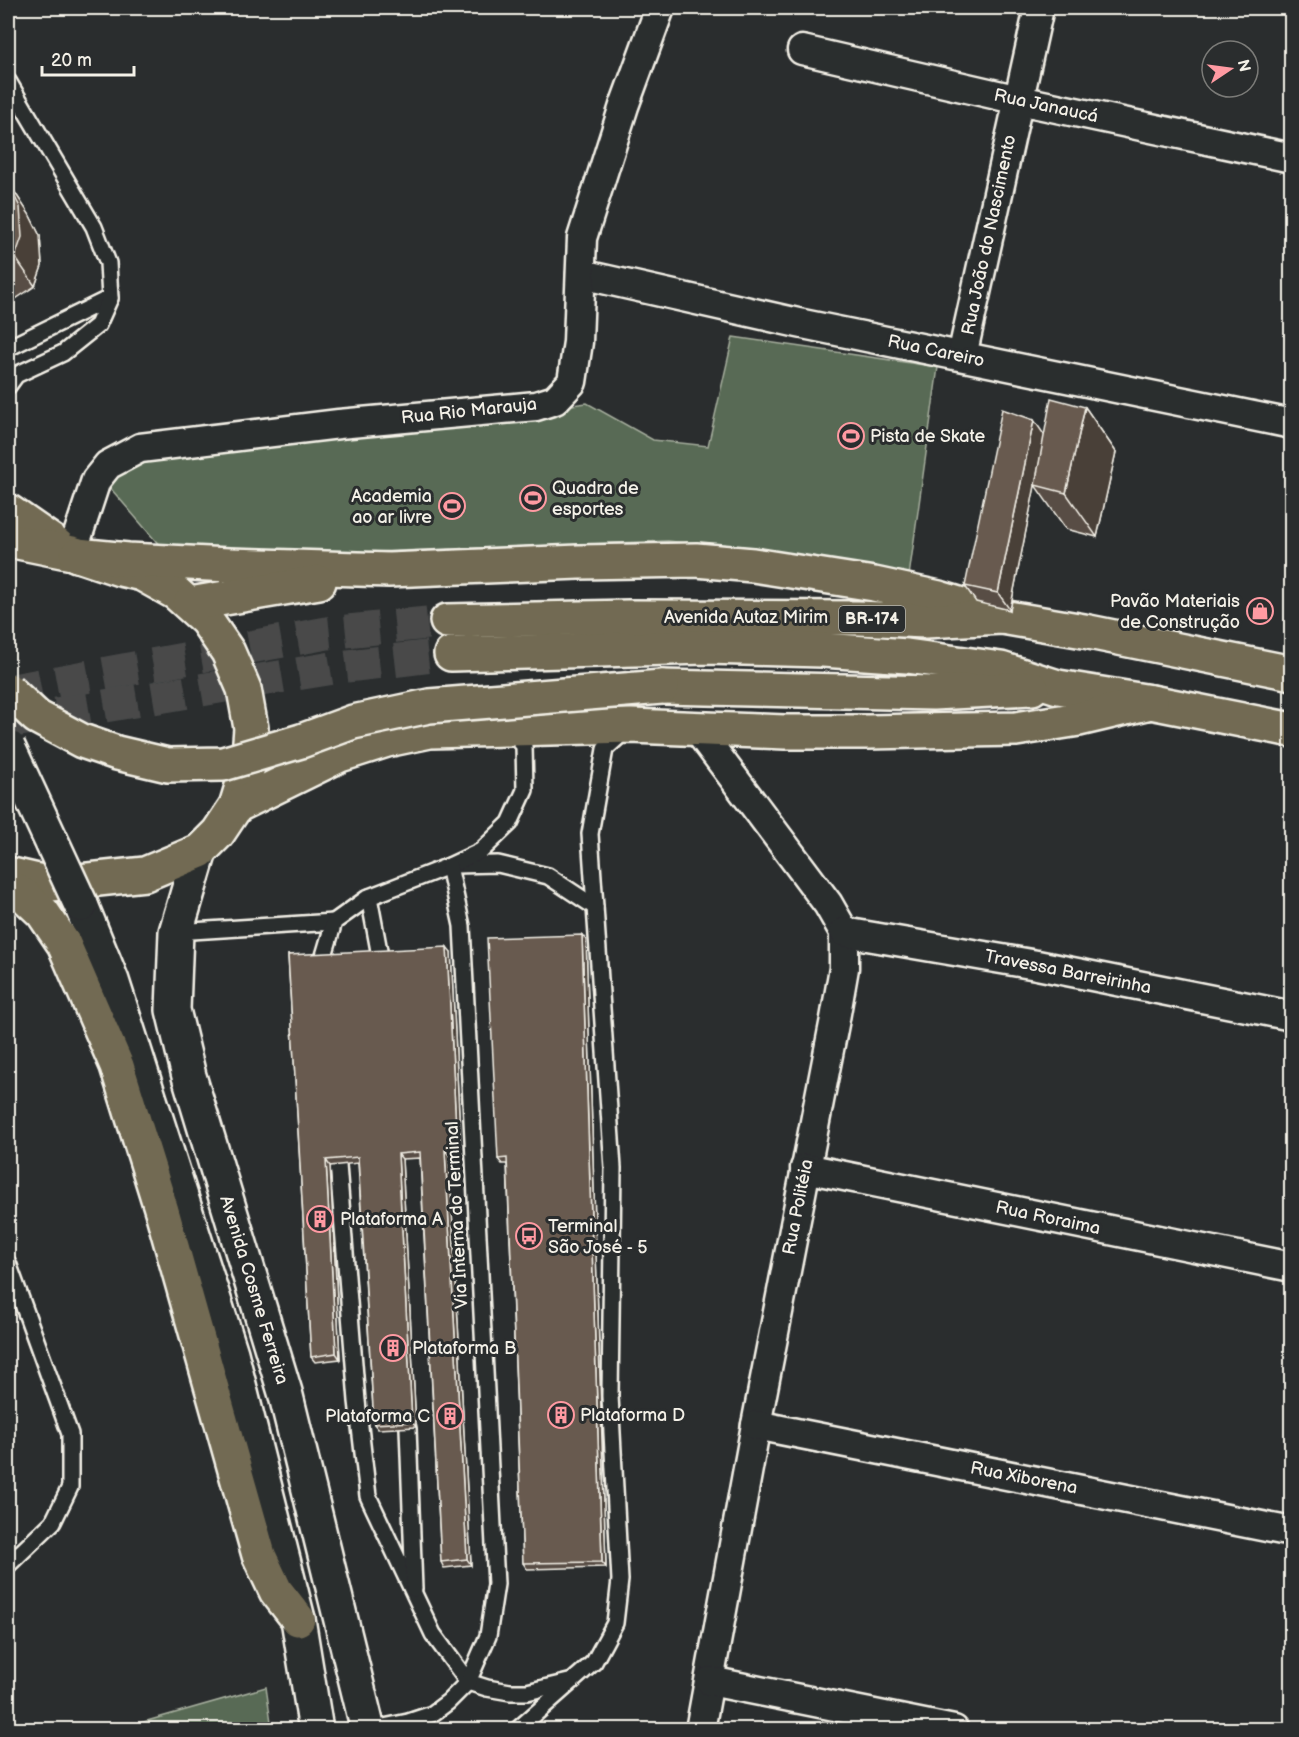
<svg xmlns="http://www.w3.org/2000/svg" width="1299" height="1737" viewBox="0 0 1299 1737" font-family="'Balsamiq Sans',sans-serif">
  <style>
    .green { fill: #596b55; stroke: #a6ae9e; stroke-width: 1.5 }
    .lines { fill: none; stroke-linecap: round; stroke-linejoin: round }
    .primary-tunnel { stroke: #484a4a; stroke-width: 33; stroke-dasharray: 33 16; stroke-linecap: butt }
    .lane-casing { stroke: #f4f1e8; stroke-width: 20 }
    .street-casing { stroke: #f4f1e8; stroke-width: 33 }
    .secondary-casing { stroke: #f4f1e8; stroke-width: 38 }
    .primary-casing { stroke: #f4f1e8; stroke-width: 38 }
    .lane { stroke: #2a2d2e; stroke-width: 15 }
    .street { stroke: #2a2d2e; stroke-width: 28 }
    .secondary { stroke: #2a2d2e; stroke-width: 33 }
    .primary { stroke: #726b52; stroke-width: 33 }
    .secondary-bridge-casing { stroke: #f4f1e8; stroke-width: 38; stroke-linecap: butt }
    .primary-bridge-casing { stroke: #f4f1e8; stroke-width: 38; stroke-linecap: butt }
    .secondary-bridge { stroke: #2a2d2e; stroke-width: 33 }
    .primary-bridge { stroke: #726b52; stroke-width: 33 }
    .wall { fill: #594d44; stroke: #f4f1e8; stroke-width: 1.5 }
    .shaded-wall { fill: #493f37; stroke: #f4f1e8; stroke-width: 1.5 }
    .building { fill: #685a4f; stroke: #f4f1e8; stroke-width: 1.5 }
    .labels { text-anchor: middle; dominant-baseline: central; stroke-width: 6; stroke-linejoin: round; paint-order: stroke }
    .shield { fill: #2a2d2e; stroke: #b7b6b0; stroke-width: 1.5 }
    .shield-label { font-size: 16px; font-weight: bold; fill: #f4f1e8 }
    .street-label { font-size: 18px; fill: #f4f1e8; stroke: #2a2d2e }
    .poi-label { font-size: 18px; fill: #f4f1e8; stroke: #2a2d2e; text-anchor: start }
  </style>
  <rect width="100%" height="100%" fill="#2a2d2e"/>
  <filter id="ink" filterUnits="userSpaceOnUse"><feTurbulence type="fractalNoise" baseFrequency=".0167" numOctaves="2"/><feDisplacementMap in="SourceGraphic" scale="12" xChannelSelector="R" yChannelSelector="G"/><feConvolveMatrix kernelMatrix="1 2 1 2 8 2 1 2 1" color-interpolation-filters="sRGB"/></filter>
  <g filter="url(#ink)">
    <!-- green -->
    <g class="green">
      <path d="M 733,337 L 938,367 L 909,576 L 768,552 L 668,541 L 237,557 L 161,547 L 93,468 L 587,403 L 653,440 L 708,446 Z"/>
      <path d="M 266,1687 L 272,1729 L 119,1729 Z"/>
    </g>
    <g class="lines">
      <!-- primary-tunnel -->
      <g class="primary-tunnel">
        <path d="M 8,691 L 327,633 L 447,621"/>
        <path d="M 8,722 L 339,667 L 451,654"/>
      </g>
      <defs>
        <g id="lane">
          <path d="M 8,81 L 94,227 L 108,263 L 110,298 L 8,348"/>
          <path d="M 8,386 L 16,375 L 63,353 L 98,325 L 110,298"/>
          <path d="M 455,865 L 498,864 L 548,876 L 595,907"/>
          <path d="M 369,897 L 380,956"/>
          <path d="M 176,932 L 334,922"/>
          <path d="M 323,959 L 334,922 L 369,897 L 449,866 L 481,851 L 510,823 L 525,790 L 524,746 L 512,731"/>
          <path d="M 338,1165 L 357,1401 L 368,1496 L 433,1634 L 468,1682 L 487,1688 L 510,1692 L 527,1692 L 569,1682"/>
          <path d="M 8,1263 L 70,1434 L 70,1487 L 53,1522 L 8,1565"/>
          <path d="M 408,1428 L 414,1589"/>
          <path d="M 369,1730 L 408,1722 L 432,1714 L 448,1702 L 468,1682 L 488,1636 L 496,1584 L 462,926 L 449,866"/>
          <path d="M 517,1730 L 594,1662 L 615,1623 L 620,1580 L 610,1396 L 613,1168 L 590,834 L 605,749 L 626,730"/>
        </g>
        <g id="street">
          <path d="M 802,50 L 1019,100 L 1292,158"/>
          <path d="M 581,274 L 798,323 L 1292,424"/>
          <path d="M 962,356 L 1039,8"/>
          <path d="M 72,553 L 96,480 L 108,465 L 140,448 L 339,424 L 536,406 L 555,400 L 572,382 L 578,342 L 582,238 L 624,106 L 660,8"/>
          <path d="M 697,729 L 828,904 L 844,932 L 844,968 L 835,1019 L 756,1425 L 700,1730"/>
          <path d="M 844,932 L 1037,965 L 1292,1016"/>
          <path d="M 805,1168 L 1292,1267"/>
          <path d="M 756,1425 L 1292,1532"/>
          <path d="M 710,1681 L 954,1730"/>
        </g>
        <g id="secondary">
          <path d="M 200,851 L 176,932 L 173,1010 L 189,1076 L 285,1392 L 368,1730"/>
          <path d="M 81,905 L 112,981 L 231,1353 L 298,1619 L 316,1730"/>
        </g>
        <g id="primary">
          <path d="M 8,511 L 57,545"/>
          <path d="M 8,540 L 72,553 L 120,569 L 142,574 L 176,593 L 206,620 L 228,652 L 244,689 L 251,728 L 248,767 L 236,806 L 218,833 L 200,851 L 145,874 L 51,884 L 8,874"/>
          <path d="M 77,555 L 128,560 L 229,565 L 389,570 L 579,562 L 696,560 L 753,565 L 874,584 L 939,598 L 1002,617"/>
          <path d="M 190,604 L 319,582"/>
          <path d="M 447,621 L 629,617 L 858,618 L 925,621 L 1002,617 L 1084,631 L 1292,673"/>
          <path d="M 451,654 L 706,647 L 823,650 L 907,656 L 1001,669 L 1058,687 L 1151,702 L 1292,730"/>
          <path d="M 662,687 L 933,693 L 1032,688"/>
          <path d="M 236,806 L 340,755 L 387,740 L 430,731 L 631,726 L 785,732 L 868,732 L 1016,729 L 1079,719 L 1151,702"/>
          <path d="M 8,886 L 25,896 L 43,913 L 64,944 L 117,1066 L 162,1211 L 259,1555 L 276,1591 L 298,1619"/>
        </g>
      </defs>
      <!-- lane casing -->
      <use href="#lane" class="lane-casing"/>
      <!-- street casing -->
      <use href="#street" class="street-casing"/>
      <!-- secondary casing -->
      <use href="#secondary" class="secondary-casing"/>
      <!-- primary casing -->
      <use href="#primary" class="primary-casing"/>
      <!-- lane -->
      <use href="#lane" class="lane"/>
      <!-- street -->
      <use href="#street" class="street"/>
      <!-- secondary -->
      <use href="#secondary" class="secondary"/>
      <!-- primary -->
      <use href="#primary" class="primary"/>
      <defs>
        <path id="secondary-bridge" d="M 8,747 L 81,905"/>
        <path id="primary-bridge" d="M 8,690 L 37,717 L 82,741 L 117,753 L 168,765 L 223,764 L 301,741 L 353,722 L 429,706 L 662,687"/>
      </defs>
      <!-- secondary-bridge casing -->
      <use href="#secondary-bridge" class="secondary-bridge-casing"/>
      <!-- primary-bridge casing -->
      <use href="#primary-bridge" class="primary-bridge-casing"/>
      <!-- secondary-bridge -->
      <use href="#secondary-bridge" class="secondary-bridge"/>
      <!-- primary-bridge -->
      <use href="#primary-bridge" class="primary-bridge"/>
    </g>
    <!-- wall -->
    <g class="wall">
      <path d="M 8,182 L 29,214 L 40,236 L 42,266 L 35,286 L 8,304 Z"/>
      <path d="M 1085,407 L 1116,452 L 1097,537 L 1066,529 L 1035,485 L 1010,610 L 976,602 L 965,586 L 1044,435 Z"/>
      <path d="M 582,935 L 586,940 L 606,1567 L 527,1569 L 523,1563 L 507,1164 L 502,1164 L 498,1159 Z"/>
      <path d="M 451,952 L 461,1154 L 449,1155 L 471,1565 L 444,1568 L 441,1562 L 420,1158 L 402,1159 L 416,1427 L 378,1429 L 374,1424 L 358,1163 L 330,1166 L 340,1359 L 315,1362 L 311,1357 L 288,955 Z"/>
    </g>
    <!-- shaded-wall -->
    <g class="shaded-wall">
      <path d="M 8,182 L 29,214 L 40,236 L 42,266 L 35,286 L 15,257 Z"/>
      <path d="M 1085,407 L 1116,452 L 1097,537 L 1066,493 Z"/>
      <path d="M 1034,420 L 1045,436 L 1010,610 L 998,593 Z"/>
      <path d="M 582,935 L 586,940 L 606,1567 L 602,1562 Z"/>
      <path d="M 447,947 L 451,952 L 461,1154 L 457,1149 Z"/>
      <path d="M 445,1150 L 449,1155 L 471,1565 L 467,1559 Z"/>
      <path d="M 398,1154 L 402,1159 L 416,1427 L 412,1422 Z"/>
      <path d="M 326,1160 L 330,1166 L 340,1359 L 336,1353 Z"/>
    </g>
    <!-- building -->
    <g class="building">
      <path d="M 8,184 L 20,207 L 22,237 L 15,257 L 8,262 Z"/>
      <path d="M 1051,398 L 1085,407 L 1066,493 L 1035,485 Z"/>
      <path d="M 1002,409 L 1034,420 L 998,593 L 965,586 Z"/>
      <path d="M 582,935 L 602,1562 L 523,1563 L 507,1158 L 498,1159 L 487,938 Z"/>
      <path d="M 447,947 L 457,1149 L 445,1150 L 467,1559 L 441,1562 L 420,1152 L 398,1154 L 412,1422 L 374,1424 L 358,1157 L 326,1160 L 336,1353 L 311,1357 L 288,955 Z"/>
    </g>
  </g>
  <!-- icons -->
  <defs>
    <symbol id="stadium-ring" viewBox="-11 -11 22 22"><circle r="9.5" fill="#2a2d2e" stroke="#ff9aa2" stroke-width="1.5"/><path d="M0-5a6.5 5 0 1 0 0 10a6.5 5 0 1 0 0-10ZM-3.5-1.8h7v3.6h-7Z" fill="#ff9aa2"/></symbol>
    <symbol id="shop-ring" viewBox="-11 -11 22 22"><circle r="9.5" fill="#2a2d2e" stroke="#ff9aa2" stroke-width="1.5"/><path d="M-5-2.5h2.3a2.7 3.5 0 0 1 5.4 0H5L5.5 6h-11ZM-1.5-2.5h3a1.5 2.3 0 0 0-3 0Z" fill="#ff9aa2"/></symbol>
    <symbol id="building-ring" viewBox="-11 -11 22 22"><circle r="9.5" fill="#2a2d2e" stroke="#ff9aa2" stroke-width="1.5"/><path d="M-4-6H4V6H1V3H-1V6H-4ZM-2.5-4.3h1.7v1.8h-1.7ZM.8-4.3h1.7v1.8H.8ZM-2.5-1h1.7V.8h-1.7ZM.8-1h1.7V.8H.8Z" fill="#ff9aa2"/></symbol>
    <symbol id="bus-ring" viewBox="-11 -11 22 22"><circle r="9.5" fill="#2a2d2e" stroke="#ff9aa2" stroke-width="1.5"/><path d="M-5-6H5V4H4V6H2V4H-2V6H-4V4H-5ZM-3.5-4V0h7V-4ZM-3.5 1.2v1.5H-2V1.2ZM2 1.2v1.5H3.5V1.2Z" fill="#ff9aa2"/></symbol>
  </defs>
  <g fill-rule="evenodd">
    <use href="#stadium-ring" x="836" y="421" width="30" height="30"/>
    <use href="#stadium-ring" x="518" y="483" width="30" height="30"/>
    <use href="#stadium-ring" x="437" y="491" width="30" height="30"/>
    <use href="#shop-ring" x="1245" y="596" width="30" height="30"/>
    <use href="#building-ring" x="305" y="1204" width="30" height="30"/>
    <use href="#bus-ring" x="514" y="1221" width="30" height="30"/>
    <use href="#building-ring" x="378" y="1333" width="30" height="30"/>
    <use href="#building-ring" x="546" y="1400" width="30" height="30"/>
    <use href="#building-ring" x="435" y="1401" width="30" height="30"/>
  </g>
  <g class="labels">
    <!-- shield labels -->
    <rect class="shield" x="839" y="606" width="66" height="26" rx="4.5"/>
    <g class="shield-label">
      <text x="872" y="619">BR-174</text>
    </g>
    <!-- street labels -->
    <g class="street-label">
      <text transform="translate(1046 106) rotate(12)">Rua Janaucá</text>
      <text transform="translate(989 235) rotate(-78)">Rua João do Nascimento</text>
      <text transform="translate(936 351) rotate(12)">Rua Careiro</text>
      <text transform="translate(469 411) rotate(-6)">Rua Rio Marauja</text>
      <text x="746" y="617">Avenida Autaz Mirim</text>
      <text transform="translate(1068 972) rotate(11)">Travessa Barreirinha</text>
      <text transform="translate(798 1207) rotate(-79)">Rua Politéia</text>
      <text transform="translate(457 1215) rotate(-93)">Via Interna do Terminal</text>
      <text transform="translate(1048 1218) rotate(12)">Rua Roraima</text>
      <text transform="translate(254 1290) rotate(73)">Avenida Cosme Ferreira</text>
      <text transform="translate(1024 1478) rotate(11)">Rua Xiborena</text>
    </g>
    <!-- poi labels -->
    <g class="poi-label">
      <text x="870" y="436">Pista de Skate</text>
      <text x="552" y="488">Quadra de<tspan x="552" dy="21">esportes</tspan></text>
      <text x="432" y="496" text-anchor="end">Academia<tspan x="432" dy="21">ao ar livre</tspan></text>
      <text x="1240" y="601" text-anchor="end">Pavão Materiais<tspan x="1240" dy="21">de Construção</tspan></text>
      <text x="340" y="1219">Plataforma A</text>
      <text x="548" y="1226">Terminal<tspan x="548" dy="21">São José - 5</tspan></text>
      <text x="412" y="1348">Plataforma B</text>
      <text x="580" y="1415">Plataforma D</text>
      <text x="430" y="1416" text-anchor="end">Plataforma C</text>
    </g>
  </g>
  <!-- margin -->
  <rect width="1299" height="1737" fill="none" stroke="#2a2d2e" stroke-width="30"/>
  <rect x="15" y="15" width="1269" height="1707" fill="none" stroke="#f4f1e8" stroke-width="2" filter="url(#ink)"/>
  <!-- north arrow -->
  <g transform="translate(1230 69) rotate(77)"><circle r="28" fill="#2a2d2e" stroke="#7b7b78" stroke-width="1.5"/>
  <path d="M0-4.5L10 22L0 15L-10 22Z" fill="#ff9aa2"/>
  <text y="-9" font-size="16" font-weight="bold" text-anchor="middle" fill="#f4f1e8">N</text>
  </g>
  <!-- scale -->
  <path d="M42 66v9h92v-9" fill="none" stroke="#f4f1e8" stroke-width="3"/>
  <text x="51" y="66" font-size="18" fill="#f4f1e8" stroke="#2a2d2e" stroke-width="4.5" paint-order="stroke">20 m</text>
</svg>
